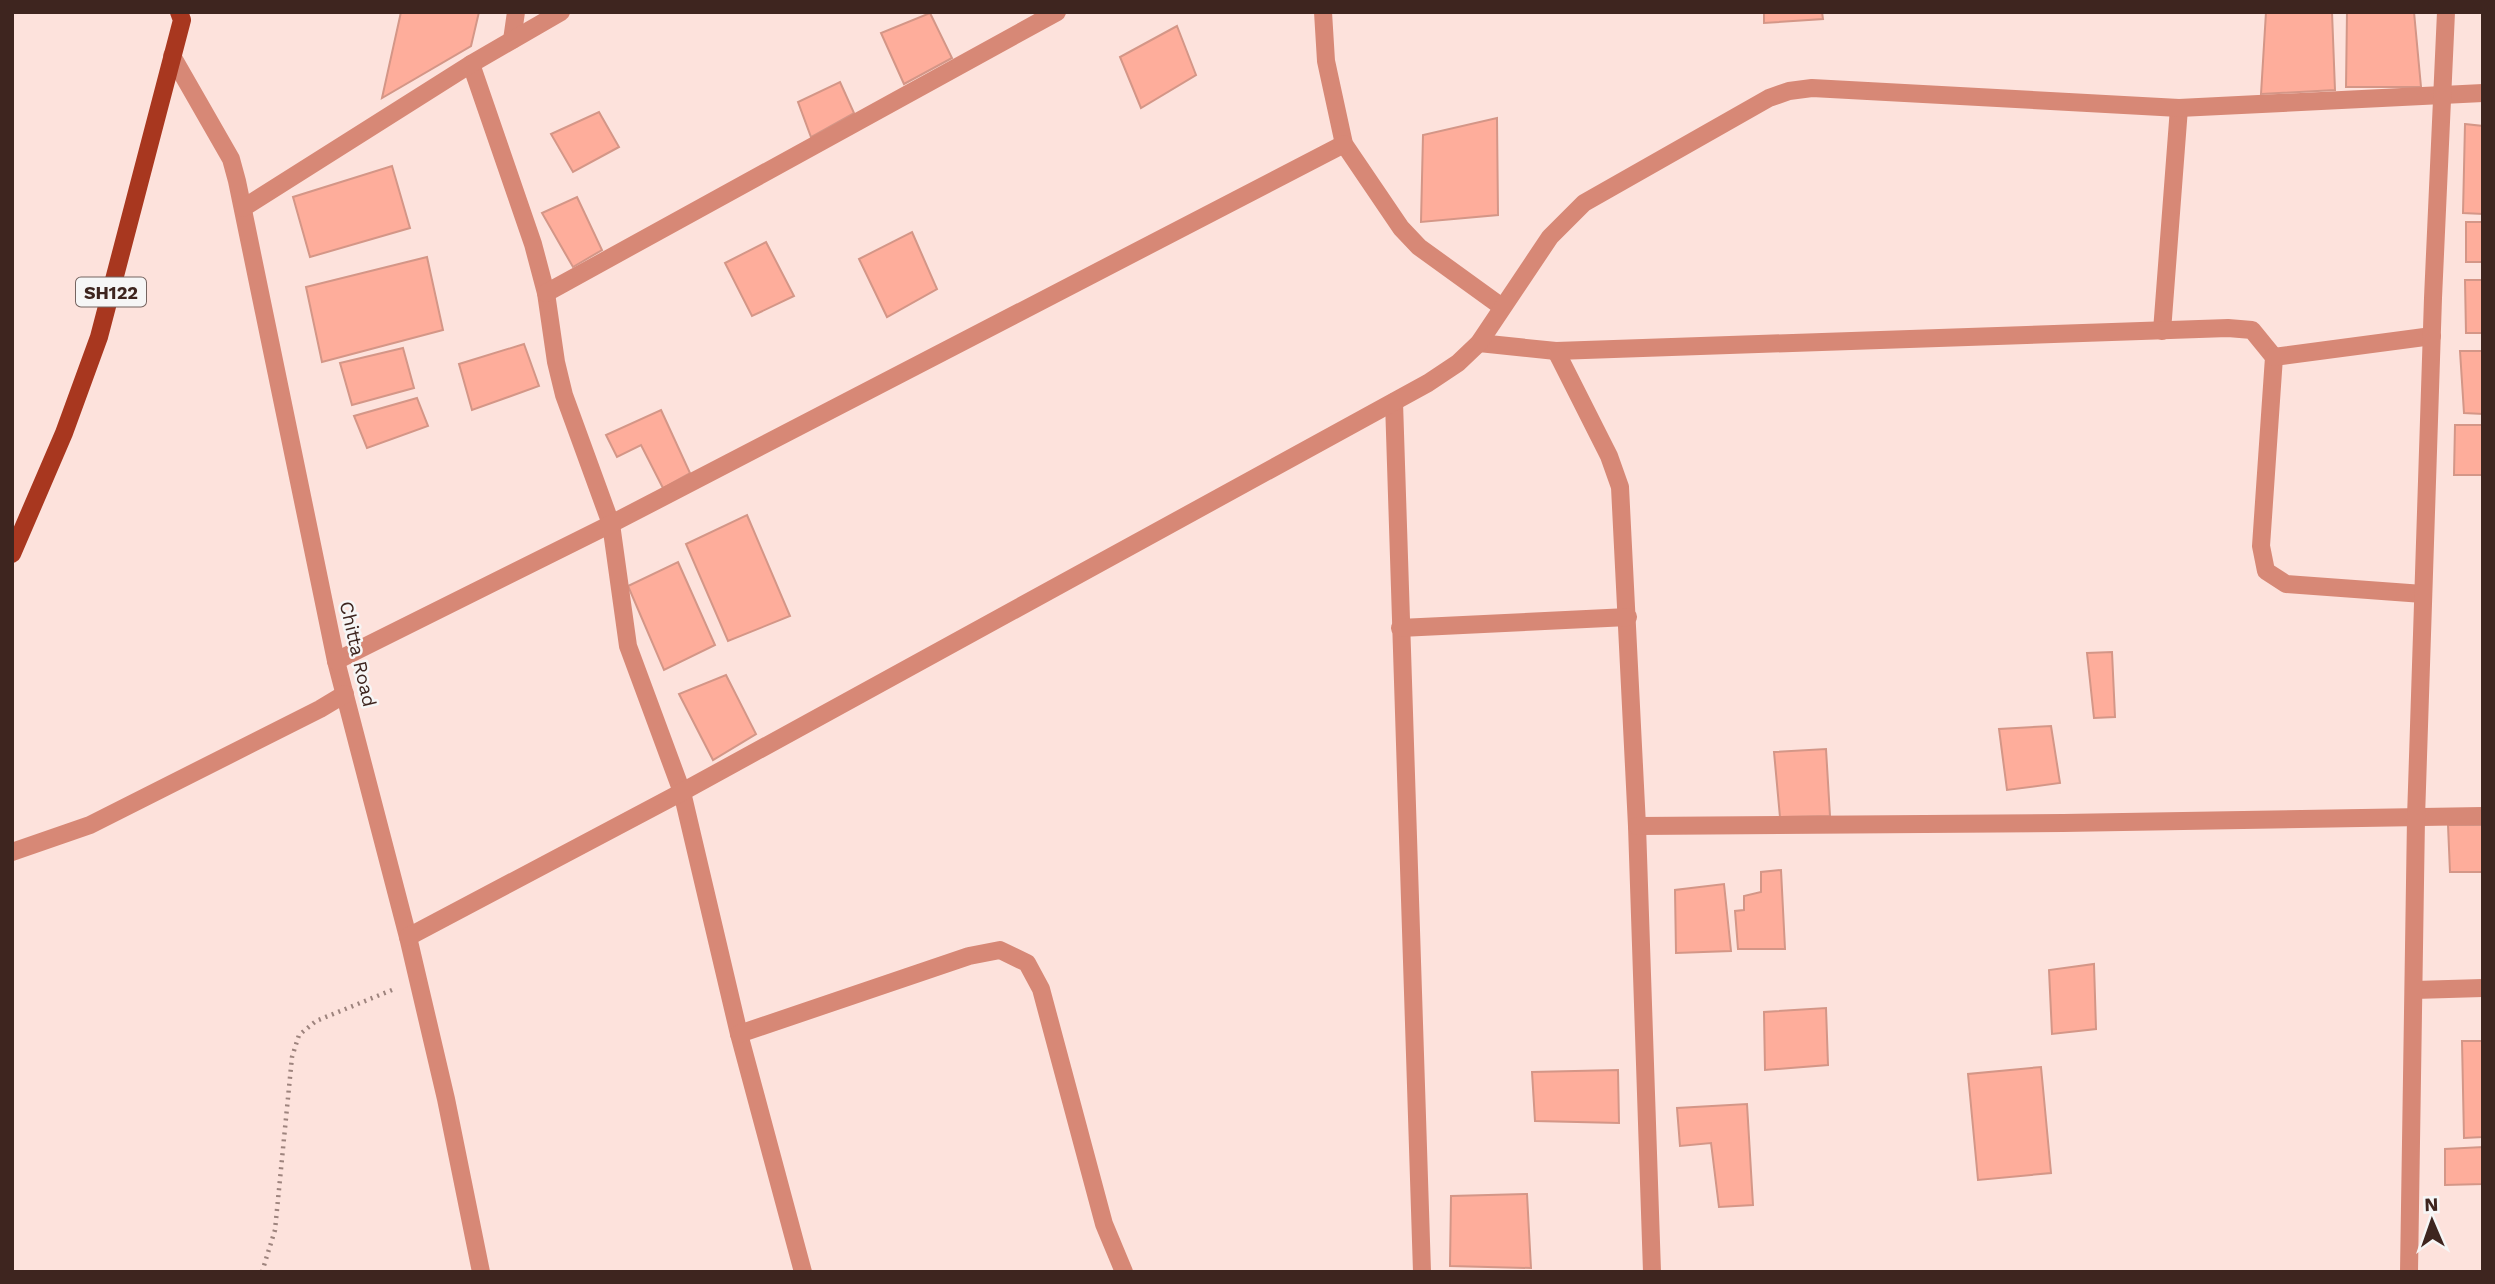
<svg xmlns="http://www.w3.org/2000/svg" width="2495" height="1284" viewBox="0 0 2495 1284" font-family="'Work Sans',sans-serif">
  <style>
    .building { fill: #fead9b; stroke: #d49687; stroke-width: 2 }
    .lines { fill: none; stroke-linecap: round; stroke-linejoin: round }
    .path { stroke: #9d837d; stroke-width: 4.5; stroke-dasharray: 2 5; stroke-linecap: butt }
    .minor { stroke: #d78876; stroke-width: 18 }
    .major { stroke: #a8371f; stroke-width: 18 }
    .labels { text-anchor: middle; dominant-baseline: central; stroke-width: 5; stroke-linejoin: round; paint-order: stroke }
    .shield { fill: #f6f6f6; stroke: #756460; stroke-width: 2 }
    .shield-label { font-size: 18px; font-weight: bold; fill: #3e251f }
    .street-label { font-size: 19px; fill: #3e251f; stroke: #f6f6f6 }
  </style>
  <rect width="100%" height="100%" fill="#fde2dc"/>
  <!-- building -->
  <g class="building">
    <path d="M 401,12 L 479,12 L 471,46 L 382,98 Z"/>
    <path d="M 1764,12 L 1822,12 L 1823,19 L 1764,23 Z"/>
    <path d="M 2266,12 L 2332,12 L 2335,90 L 2261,94 Z"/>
    <path d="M 2347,12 L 2414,12 L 2421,87 L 2346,87 Z"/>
    <path d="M 930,13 L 952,58 L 904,84 L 881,33 Z"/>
    <path d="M 1177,26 L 1196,75 L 1141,108 L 1120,57 Z"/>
    <path d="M 840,82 L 854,113 L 811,137 L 798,102 Z"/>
    <path d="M 599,112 L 619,147 L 573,172 L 551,134 Z"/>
    <path d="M 1497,118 L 1498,215 L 1421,222 L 1423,135 Z"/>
    <path d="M 2465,124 L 2483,126 L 2483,214 L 2463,213 Z"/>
    <path d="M 392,166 L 410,228 L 310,257 L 293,197 Z"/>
    <path d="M 577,197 L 602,250 L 573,267 L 542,213 Z"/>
    <rect x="2466" y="222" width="17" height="40"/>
    <path d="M 912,232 L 937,289 L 887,317 L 859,259 Z"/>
    <path d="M 766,242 L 794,296 L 752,316 L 725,263 Z"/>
    <path d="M 427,257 L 443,330 L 322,362 L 306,287 Z"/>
    <path d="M 2465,280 L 2483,280 L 2483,333 L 2466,333 Z"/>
    <path d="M 524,344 L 539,386 L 472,410 L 459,364 Z"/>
    <path d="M 403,348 L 414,388 L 352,405 L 340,363 Z"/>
    <path d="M 2460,351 L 2483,351 L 2483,414 L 2464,413 Z"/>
    <path d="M 417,398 L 428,426 L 367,448 L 354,416 Z"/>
    <path d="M 661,410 L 690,473 L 663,488 L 641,445 L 617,457 L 606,435 Z"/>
    <path d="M 2455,425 L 2483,425 L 2483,475 L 2454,475 Z"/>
    <path d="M 747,515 L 790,616 L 728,641 L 686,544 Z"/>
    <path d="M 678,562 L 715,645 L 664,670 L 628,586 Z"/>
    <path d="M 2112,652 L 2115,717 L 2094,718 L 2087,653 Z"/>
    <path d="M 726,675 L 756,734 L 713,760 L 679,694 Z"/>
    <path d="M 2051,726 L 2060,783 L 2007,790 L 1999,729 Z"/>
    <path d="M 1826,749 L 1830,816 L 1780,817 L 1774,752 Z"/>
    <path d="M 2448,825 L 2483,825 L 2483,872 L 2450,872 Z"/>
    <path d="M 1781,870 L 1785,949 L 1738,949 L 1735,911 L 1744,910 L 1744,896 L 1761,892 L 1761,872 Z"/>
    <path d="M 1724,884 L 1731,951 L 1676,953 L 1675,890 Z"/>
    <path d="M 2094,964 L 2096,1029 L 2052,1034 L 2049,970 Z"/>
    <path d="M 1826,1008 L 1828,1065 L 1765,1070 L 1764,1012 Z"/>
    <path d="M 2462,1041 L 2483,1041 L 2483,1137 L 2464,1138 Z"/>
    <path d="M 2041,1067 L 2051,1173 L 1978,1180 L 1968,1074 Z"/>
    <path d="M 1618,1070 L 1619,1123 L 1535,1121 L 1532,1072 Z"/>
    <path d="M 1747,1104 L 1753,1205 L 1719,1207 L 1711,1143 L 1680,1146 L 1677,1108 Z"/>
    <path d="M 2483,1147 L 2483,1184 L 2445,1185 L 2445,1149 Z"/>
    <path d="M 1527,1194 L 1531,1268 L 1450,1266 L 1451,1196 Z"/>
  </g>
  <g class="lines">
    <!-- path -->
    <path class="path" d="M 262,1272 L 275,1230 L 292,1057 L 299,1035 L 316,1021 L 392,990"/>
    <!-- minor -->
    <g class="minor">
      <path d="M 1323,12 L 1326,61 L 1344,144 L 1401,228 L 1419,247 L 1502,307"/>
      <path d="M 512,40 L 516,12"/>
      <path d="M 172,56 L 231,159 L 237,181 L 336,661 L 408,937 L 446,1099 L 481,1272"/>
      <path d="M 471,64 L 533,244 L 546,293 L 556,362 L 564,395 L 611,524 L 628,646 L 682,792 L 739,1034 L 803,1272"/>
      <path d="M 243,208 L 471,64 L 561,12"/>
      <path d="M 546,293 L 1057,12"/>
      <path d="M 2162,331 L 2179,108"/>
      <path d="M 1479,343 L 1556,351 L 2228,328 L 2252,330 L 2274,357 L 2261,546 L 2266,571 L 2286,584 L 2423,594"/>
      <path d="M 1556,351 L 1609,456 L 1620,487 L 1637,826 L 1652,1272"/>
      <path d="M 2274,357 L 2432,336"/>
      <path d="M 1394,402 L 1422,1272"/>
      <path d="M 1400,628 L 1628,617"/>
      <path d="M 336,661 L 611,524 L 1344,144"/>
      <path d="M 1637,826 L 2063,823 L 2483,816"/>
      <path d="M 12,852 L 90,825 L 320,709 L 345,694"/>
      <path d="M 408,937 L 682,792 L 1428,383 L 1458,363 L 1479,343 L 1550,237 L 1584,203 L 1769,98 L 1789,91 L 1812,88 L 2179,108 L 2483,93"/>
      <path d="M 2414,990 L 2483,988"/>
      <path d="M 739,1034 L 969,956 L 1000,950 L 1027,963 L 1041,989 L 1104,1224 L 1124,1272"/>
      <path d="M 2409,1272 L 2416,818 L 2433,298 L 2446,12"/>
    </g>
    <!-- major -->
    <path class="major" d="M 12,554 L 64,433 L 99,337 L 182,20 L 179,12"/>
  </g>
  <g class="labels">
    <!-- shield labels -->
    <rect class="shield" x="76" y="277.5" width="70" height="29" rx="5"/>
    <g class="shield-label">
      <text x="111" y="292">SH122</text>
    </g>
    <!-- street labels -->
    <g class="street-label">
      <text transform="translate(358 654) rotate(77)">Chitta Road</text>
    </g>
  </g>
  <!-- border -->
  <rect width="2495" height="1284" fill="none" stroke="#3e251f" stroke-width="28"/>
  <!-- north arrow -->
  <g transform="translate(2432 1221) rotate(358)" stroke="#f6f6f6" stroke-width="5" paint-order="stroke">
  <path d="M0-5L12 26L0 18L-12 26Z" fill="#3e251f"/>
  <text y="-10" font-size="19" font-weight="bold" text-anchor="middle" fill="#3e251f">N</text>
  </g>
</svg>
